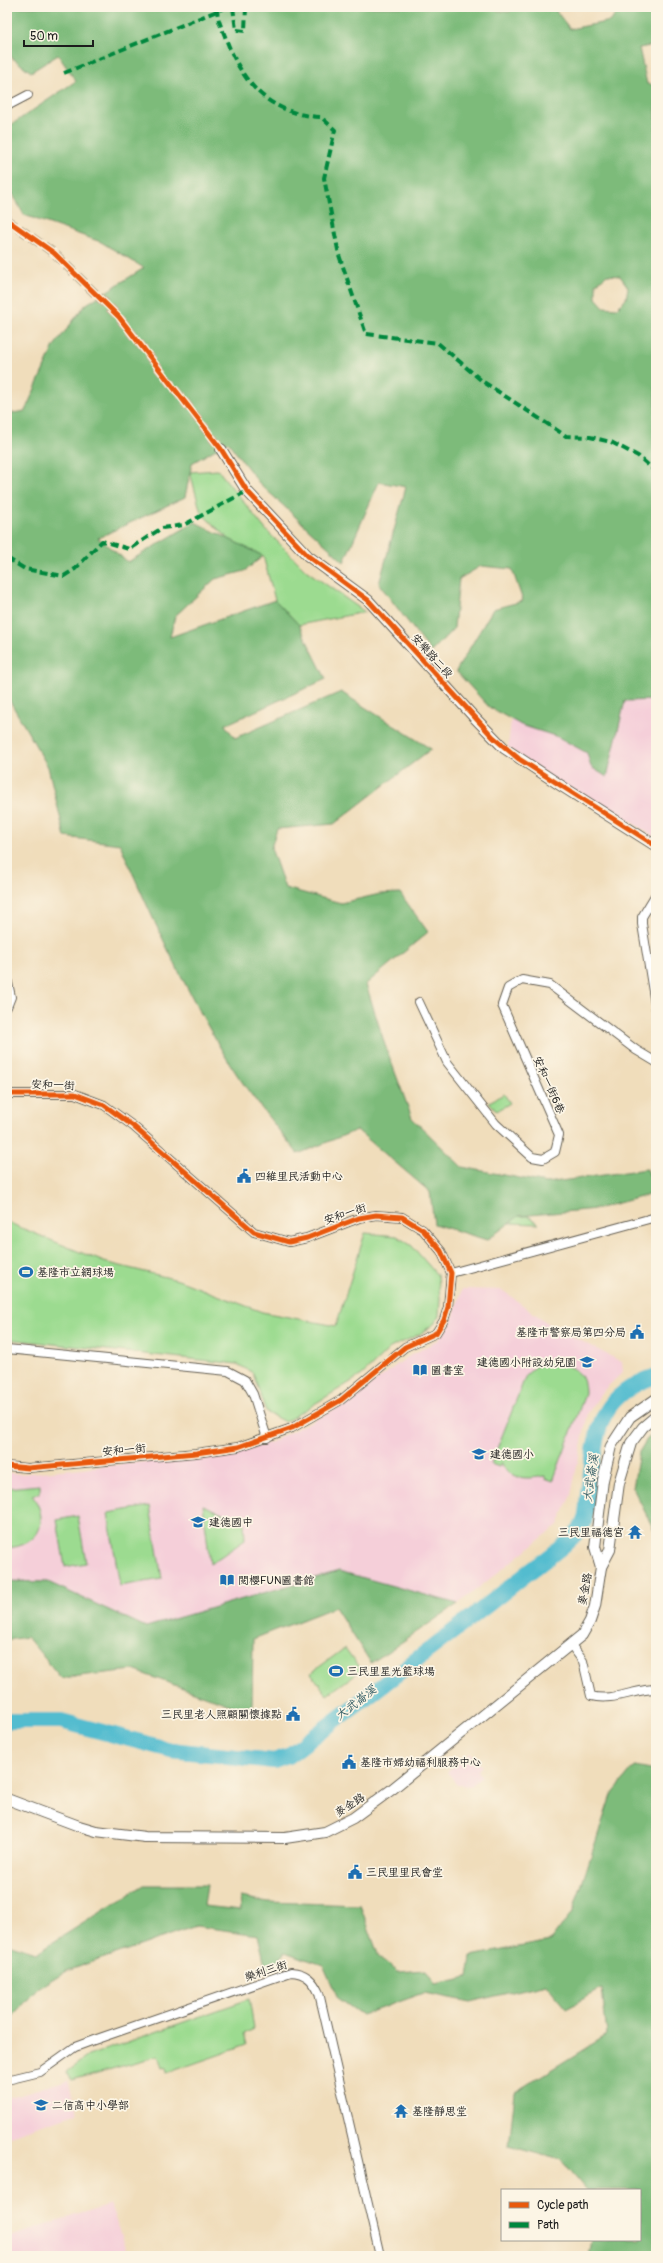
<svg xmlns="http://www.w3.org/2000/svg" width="663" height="2263" viewBox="0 0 663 2263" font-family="Pangolin,'LXGW WenKai TC',sans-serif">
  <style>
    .built { fill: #f5cfd9 }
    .green { fill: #9cdb90; stroke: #5c7c56 }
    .forest { fill: #7dbb7a; stroke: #4c6c4b; fill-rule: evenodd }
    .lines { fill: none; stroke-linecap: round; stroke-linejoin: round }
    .river { stroke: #52bccf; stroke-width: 16 }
    .tertiary-tunnel { stroke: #c6b69b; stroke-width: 10; stroke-dasharray: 10 5; stroke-linecap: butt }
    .minor-casing { stroke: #666054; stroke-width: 10 }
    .tertiary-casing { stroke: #666054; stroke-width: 12 }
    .minor { stroke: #fff; stroke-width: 8 }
    .tertiary { stroke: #fff; stroke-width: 10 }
    .quiet { stroke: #00873e; stroke-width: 4; stroke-dasharray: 8 4; stroke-linecap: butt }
    .cycleway-casing { stroke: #fcf5e5; stroke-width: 8 }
    .cycleway { stroke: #e8590c; stroke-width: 5 }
    .labels { text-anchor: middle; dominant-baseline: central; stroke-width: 3.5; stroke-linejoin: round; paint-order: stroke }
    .street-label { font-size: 11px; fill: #1c1c1c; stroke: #fcf5e5 }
    .poi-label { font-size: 11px; fill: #1c1c1c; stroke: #fcf5e5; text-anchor: start }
    .water-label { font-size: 12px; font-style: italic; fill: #325c64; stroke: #fcf5e5 }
  </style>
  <rect width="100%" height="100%" fill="#fcf5e5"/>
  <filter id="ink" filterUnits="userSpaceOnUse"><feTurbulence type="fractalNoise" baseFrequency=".025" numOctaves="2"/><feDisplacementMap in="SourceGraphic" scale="8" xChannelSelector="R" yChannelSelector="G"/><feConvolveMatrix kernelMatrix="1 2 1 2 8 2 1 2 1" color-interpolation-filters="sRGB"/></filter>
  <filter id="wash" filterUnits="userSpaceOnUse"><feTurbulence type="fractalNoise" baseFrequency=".012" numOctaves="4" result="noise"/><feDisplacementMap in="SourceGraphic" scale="16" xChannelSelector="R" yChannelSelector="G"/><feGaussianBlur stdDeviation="0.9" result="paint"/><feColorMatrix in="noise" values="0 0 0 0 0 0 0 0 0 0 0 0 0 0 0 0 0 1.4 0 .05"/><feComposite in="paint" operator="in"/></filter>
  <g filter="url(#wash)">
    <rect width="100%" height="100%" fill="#f0ddbb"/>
    <!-- built -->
    <g class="built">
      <path d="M 656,700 L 656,838 L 606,806 L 602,812 L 508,748 L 511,719 L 521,725 L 558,737 L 587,753 L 591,767 L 625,701 Z"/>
      <path d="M 462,1289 L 502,1290 L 553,1327 L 622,1362 L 623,1372 L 603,1391 L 588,1413 L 571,1495 L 558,1525 L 458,1604 L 339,1571 L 146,1627 L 48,1582 L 7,1581 L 7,1473 L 21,1474 L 206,1456 L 269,1443 L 347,1403 L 406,1358 L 438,1340 L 453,1318 Z"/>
      <path d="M 470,1753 L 482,1766 L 477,1771 L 482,1777 L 471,1786 L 458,1785 L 447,1772 Z"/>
      <path d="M 68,2080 L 78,2113 L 7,2137 L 7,2098 Z"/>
      <path d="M 110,2204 L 128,2256 L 7,2256 L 7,2238 Z"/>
    </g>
    <!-- green -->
    <g class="green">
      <path d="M 218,470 L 266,530 L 307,571 L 365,612 L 299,625 L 275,600 L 263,556 L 230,540 L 201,513 L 190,472 Z"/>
      <path d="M 504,1094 L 510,1103 L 497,1111 L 489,1102 Z"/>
      <path d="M 528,1216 L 539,1224 L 509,1223 L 504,1217 Z"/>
      <path d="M 7,1222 L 104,1262 L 178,1280 L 262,1312 L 336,1326 L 365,1233 L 397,1236 L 412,1246 L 438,1276 L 440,1298 L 439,1316 L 435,1323 L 420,1334 L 390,1348 L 362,1375 L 285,1422 L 266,1412 L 253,1373 L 237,1364 L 7,1339 Z"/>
      <path d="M 549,1360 C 555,1360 560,1363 565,1365 C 580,1371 585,1377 585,1394 L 553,1481 L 545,1478 L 545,1476 C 529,1479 509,1481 501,1462 L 499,1467 L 491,1464 L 526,1375 L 535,1367 Z"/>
      <path d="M 40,1485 L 40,1493 L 32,1495 C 51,1521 39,1546 7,1548 L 7,1488 Z"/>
      <path d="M 203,1505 L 244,1522 L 245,1540 L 210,1564 Z"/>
      <path d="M 150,1506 L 162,1579 L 120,1586 L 108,1513 Z"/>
      <path d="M 78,1516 L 86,1563 L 65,1567 L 57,1520 Z"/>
      <path d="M 345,1648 L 361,1670 L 327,1695 L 311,1673 Z"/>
      <path d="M 249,1999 L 254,2028 L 244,2033 L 247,2045 L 167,2073 L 166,2068 L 162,2069 L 158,2056 L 72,2080 L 66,2072 L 88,2056 Z"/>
    </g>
    <!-- forest -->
    <g class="forest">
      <path d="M 7,7 L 493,7 L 495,10 L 509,12 L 516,7 L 553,7 L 570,29 L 611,21 L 620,7 L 645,7 L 656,12 L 656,45 L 639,48 L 647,84 L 656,85 L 656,700 L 625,701 L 607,777 L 591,767 L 587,753 L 558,737 L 521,725 L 489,707 L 456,671 L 493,609 L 523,601 L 512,569 L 481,566 L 459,579 L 454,628 L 431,652 L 379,584 L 406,487 L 379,482 L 344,562 L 259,483 L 228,442 L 192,463 L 185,497 L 98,538 L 128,562 L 195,522 L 263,556 L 245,571 L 215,579 L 175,616 L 170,637 L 275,600 L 299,625 L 326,679 L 225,725 L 235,738 L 341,692 L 431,749 L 334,824 L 277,829 L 271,848 L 285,888 L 341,903 L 380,894 L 400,893 L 428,932 L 366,984 L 385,1045 L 412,1118 L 462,1167 L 546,1183 L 647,1169 L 656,1193 L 596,1209 L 519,1216 L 487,1240 L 434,1224 L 430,1192 L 357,1130 L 298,1154 C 271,1120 242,1086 221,1049 C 182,983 150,914 120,844 L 65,837 L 48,767 L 7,696 L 7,414 L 25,411 L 54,346 L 85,305 L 144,268 L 101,242 L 24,215 L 7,184 L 8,127 L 76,81 L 58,55 L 31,72 L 7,54 ZM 607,275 L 620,276 L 628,287 L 626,299 L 617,308 L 604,307 L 596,298 L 596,284 Z"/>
      <path d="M 656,1432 L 656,1534 L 633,1488 L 639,1452 L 647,1439 Z"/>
      <path d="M 339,1571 L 458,1604 L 371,1663 L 335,1607 L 253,1639 L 252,1713 L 133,1670 L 61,1678 L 27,1637 L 7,1640 L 7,1581 L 48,1582 L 146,1627 Z"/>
      <path d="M 635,1766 L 656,1770 L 656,2256 L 588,2256 L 591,2240 L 640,2240 L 640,2190 L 586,2190 L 561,2160 L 509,2146 L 515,2092 L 607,2035 L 602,1989 L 566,2008 L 546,1984 L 470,2002 L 424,1993 L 362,2015 L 338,1998 L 323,1965 L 285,1952 L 267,1973 L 258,1935 L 196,1926 L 64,1972 L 38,1988 L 7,2023 L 7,1926 L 9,1927 L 8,1944 L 36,1953 L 144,1885 L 207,1885 L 204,1906 L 241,1910 L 240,1897 L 268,1902 L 360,1905 L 379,1957 L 398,1972 L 426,1970 L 435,1984 L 468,1977 L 471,1956 L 550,1941 L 573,1911 L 611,1795 Z"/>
    </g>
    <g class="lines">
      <!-- river -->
      <path class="river" d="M 7,1721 L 61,1721 L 171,1750 L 274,1761 L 288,1756 C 367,1696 447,1638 524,1576 C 539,1564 575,1540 583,1524 C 587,1517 587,1503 588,1494 C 597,1438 592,1397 656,1376"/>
    </g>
  </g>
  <g filter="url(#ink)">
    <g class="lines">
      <!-- tertiary-tunnel -->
      <path class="tertiary-tunnel" d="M 7,220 L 54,253 L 119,317 L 221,449"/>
      <defs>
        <g id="minor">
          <path d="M 7,106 L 28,95"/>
          <path d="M 656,894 L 642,917 L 642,924 L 656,1010"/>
          <path d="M 7,978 L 11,997 L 7,1007"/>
          <path d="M 419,1002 L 447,1062 L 496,1124 L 532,1157 L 543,1159 L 555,1152 L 559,1135 L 502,1005 L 508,988 L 522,980 L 550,985 L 636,1050 L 656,1062"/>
          <path d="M 7,1094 L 75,1094 L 104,1105 L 133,1126 L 254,1232 L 289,1242 L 307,1238 L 359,1218 L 376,1215 L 402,1217 L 423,1230 L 441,1251 L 451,1273 L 448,1307 L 444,1320 L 436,1333 L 405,1347 L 341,1400 L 292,1428 L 238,1447 L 196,1453 L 28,1468 L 7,1466"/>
          <path d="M 451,1273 L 656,1217"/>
          <path d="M 7,1349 L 228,1371 L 245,1380 L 253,1394 L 267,1438"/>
          <path d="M 571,1645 L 583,1661 L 591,1696 C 612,1702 635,1689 656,1689"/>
          <path d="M 7,2080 L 40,2072 L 75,2047 L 94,2040 L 291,1972 C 306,1973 313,1980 319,1993 L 380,2256"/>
        </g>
        <g id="tertiary">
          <path d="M 221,449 L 247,491 L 308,556 L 368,600 L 473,716 L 504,748 L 560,785 L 656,846"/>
          <path d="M 601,1567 L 595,1547 L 603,1480 L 611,1446 L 630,1417 L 656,1399"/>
          <path d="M 7,1799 L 79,1826 L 96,1831 L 145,1837 L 285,1838 L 325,1832 L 353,1818 L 391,1790 L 582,1635 L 590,1621 L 595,1606 L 601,1567 L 610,1550 L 619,1483 L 631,1443 L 643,1427 L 656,1416"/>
        </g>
      </defs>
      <!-- minor casing -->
      <use href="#minor" class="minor-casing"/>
      <!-- tertiary casing -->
      <use href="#tertiary" class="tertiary-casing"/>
      <!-- minor -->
      <use href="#minor" class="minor"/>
      <!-- tertiary -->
      <use href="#tertiary" class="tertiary"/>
      <!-- quiet -->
      <g class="quiet">
        <path d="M 218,7 C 215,16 223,30 226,39 C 243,84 269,114 321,117 L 335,130 L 324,178 L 339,255 L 366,334 L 438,343 L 482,381 L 566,436 L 590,437 L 611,442 L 638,456 L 656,472"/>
        <path d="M 233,7 L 236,30 L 245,31 L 246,7"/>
        <path d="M 64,73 L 227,7"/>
        <path d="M 7,558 L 25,569 L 64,576 L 75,569 L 102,541 L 129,549 L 162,528 L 184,525 L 247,491"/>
      </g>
      <defs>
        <g id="cycleway">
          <path d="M 7,220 L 54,253 L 119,317 L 221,449 L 247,491 L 308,556 L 368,600 L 493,737 L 519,759 L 656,846"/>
          <path d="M 7,1094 L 75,1094 L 104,1105 L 133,1126 L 254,1232 L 289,1242 L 307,1238 L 359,1218 L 376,1215 L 402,1217 L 423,1230 L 441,1251 L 451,1273 L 448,1307 L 444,1320 L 436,1333 L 405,1347 L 341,1400 L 292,1428 L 238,1447 L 196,1453 L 28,1468 L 7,1466"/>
        </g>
      </defs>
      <!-- cycleway casing -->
      <use href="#cycleway" class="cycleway-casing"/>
      <!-- cycleway -->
      <use href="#cycleway" class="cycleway"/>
    </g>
  </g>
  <!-- icons -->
  <defs>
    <symbol id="civic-bare" viewBox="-9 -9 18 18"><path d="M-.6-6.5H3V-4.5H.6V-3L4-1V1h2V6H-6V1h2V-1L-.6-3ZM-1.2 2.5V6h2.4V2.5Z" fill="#1f6fb2" stroke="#fcf5e5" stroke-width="2.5" paint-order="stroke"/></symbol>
    <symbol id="stadium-bare" viewBox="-9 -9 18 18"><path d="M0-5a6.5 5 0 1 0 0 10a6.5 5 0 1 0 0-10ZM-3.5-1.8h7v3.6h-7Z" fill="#1f6fb2" stroke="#fcf5e5" stroke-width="2.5" paint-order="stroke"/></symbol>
    <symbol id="school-bare" viewBox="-9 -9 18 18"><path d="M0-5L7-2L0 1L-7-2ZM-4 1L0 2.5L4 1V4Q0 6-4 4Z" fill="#1f6fb2" stroke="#fcf5e5" stroke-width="2.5" paint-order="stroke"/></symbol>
    <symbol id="library-bare" viewBox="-9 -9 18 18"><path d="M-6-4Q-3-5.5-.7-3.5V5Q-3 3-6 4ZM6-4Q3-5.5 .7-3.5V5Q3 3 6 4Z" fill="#1f6fb2" stroke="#fcf5e5" stroke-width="2.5" paint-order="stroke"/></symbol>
    <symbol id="temple-bare" viewBox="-9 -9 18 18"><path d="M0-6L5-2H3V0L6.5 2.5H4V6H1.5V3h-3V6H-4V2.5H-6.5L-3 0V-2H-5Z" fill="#1f6fb2" stroke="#fcf5e5" stroke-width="2.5" paint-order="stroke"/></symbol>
  </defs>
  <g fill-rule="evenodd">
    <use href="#civic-bare" x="234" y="1166" width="20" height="20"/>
    <use href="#stadium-bare" x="16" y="1262" width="20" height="20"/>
    <use href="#civic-bare" x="627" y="1322" width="20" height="20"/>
    <use href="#school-bare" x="577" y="1352" width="20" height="20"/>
    <use href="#library-bare" x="410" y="1360" width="20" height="20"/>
    <use href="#school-bare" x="469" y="1444" width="20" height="20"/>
    <use href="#school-bare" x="188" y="1512" width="20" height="20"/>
    <use href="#temple-bare" x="625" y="1522" width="20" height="20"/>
    <use href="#library-bare" x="217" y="1570" width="20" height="20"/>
    <use href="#stadium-bare" x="326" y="1661" width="20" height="20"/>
    <use href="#civic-bare" x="283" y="1704" width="20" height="20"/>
    <use href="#civic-bare" x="339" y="1752" width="20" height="20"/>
    <use href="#civic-bare" x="345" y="1862" width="20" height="20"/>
    <use href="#school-bare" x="31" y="2095" width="20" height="20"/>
    <use href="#temple-bare" x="391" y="2101" width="20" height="20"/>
  </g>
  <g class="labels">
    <!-- street labels -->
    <g class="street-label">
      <text transform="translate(432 656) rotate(48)">安樂路二段</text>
      <text transform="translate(53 1085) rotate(2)">安和一街</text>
      <text transform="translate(549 1085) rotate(66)">安和一街6巷</text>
      <text transform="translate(345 1214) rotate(-18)">安和一街</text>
      <text transform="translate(124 1450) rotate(-5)">安和一街</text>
      <text transform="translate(585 1589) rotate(-80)">麥金路</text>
      <text transform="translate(350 1805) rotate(-33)">麥金路</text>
      <text transform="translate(266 1971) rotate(-18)">樂利三街</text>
    </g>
    <!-- poi labels -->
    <g class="poi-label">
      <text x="255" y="1176">四維里民活動中心</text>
      <text x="37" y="1272">基隆市立網球場</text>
      <text x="626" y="1332" text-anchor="end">基隆市警察局第四分局</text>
      <text x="576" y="1362" text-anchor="end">建德國小附設幼兒園</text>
      <text x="431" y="1370">圖書室</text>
      <text x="490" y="1454">建德國小</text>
      <text x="209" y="1522">建德國中</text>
      <text x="624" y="1532" text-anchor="end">三民里福德宮</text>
      <text x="238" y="1580">閱櫻FUN圖書館</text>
      <text x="347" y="1671">三民里星光籃球場</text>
      <text x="282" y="1714" text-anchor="end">三民里老人照顧關懷據點</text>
      <text x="360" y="1762">基隆市婦幼福利服務中心</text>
      <text x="366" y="1872">三民里里民會堂</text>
      <text x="52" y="2105">二信高中小學部</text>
      <text x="412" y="2111">基隆靜思堂</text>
    </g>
    <!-- water labels -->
    <g class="water-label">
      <text transform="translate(591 1478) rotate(-82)">大武崙溪</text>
      <text transform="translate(356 1703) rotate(-38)">大武崙溪</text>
    </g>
  </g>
  <!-- margin -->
  <rect width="663" height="2263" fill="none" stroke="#fcf5e5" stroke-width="24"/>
  <!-- legend -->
  <rect x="501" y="2189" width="140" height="52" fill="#fcf5e5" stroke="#a29e95"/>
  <rect x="509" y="2202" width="20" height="6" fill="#e8590c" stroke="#a29e95"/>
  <text x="537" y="2209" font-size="12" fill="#1c1c1c">Cycle path</text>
  <rect x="509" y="2222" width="20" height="6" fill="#00873e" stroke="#a29e95"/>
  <text x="537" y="2229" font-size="12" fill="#1c1c1c">Path</text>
  <!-- scale -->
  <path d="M24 40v6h69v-6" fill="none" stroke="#1c1c1c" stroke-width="2"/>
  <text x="30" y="40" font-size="12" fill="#1c1c1c" stroke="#fcf5e5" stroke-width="3" paint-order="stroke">50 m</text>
</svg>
